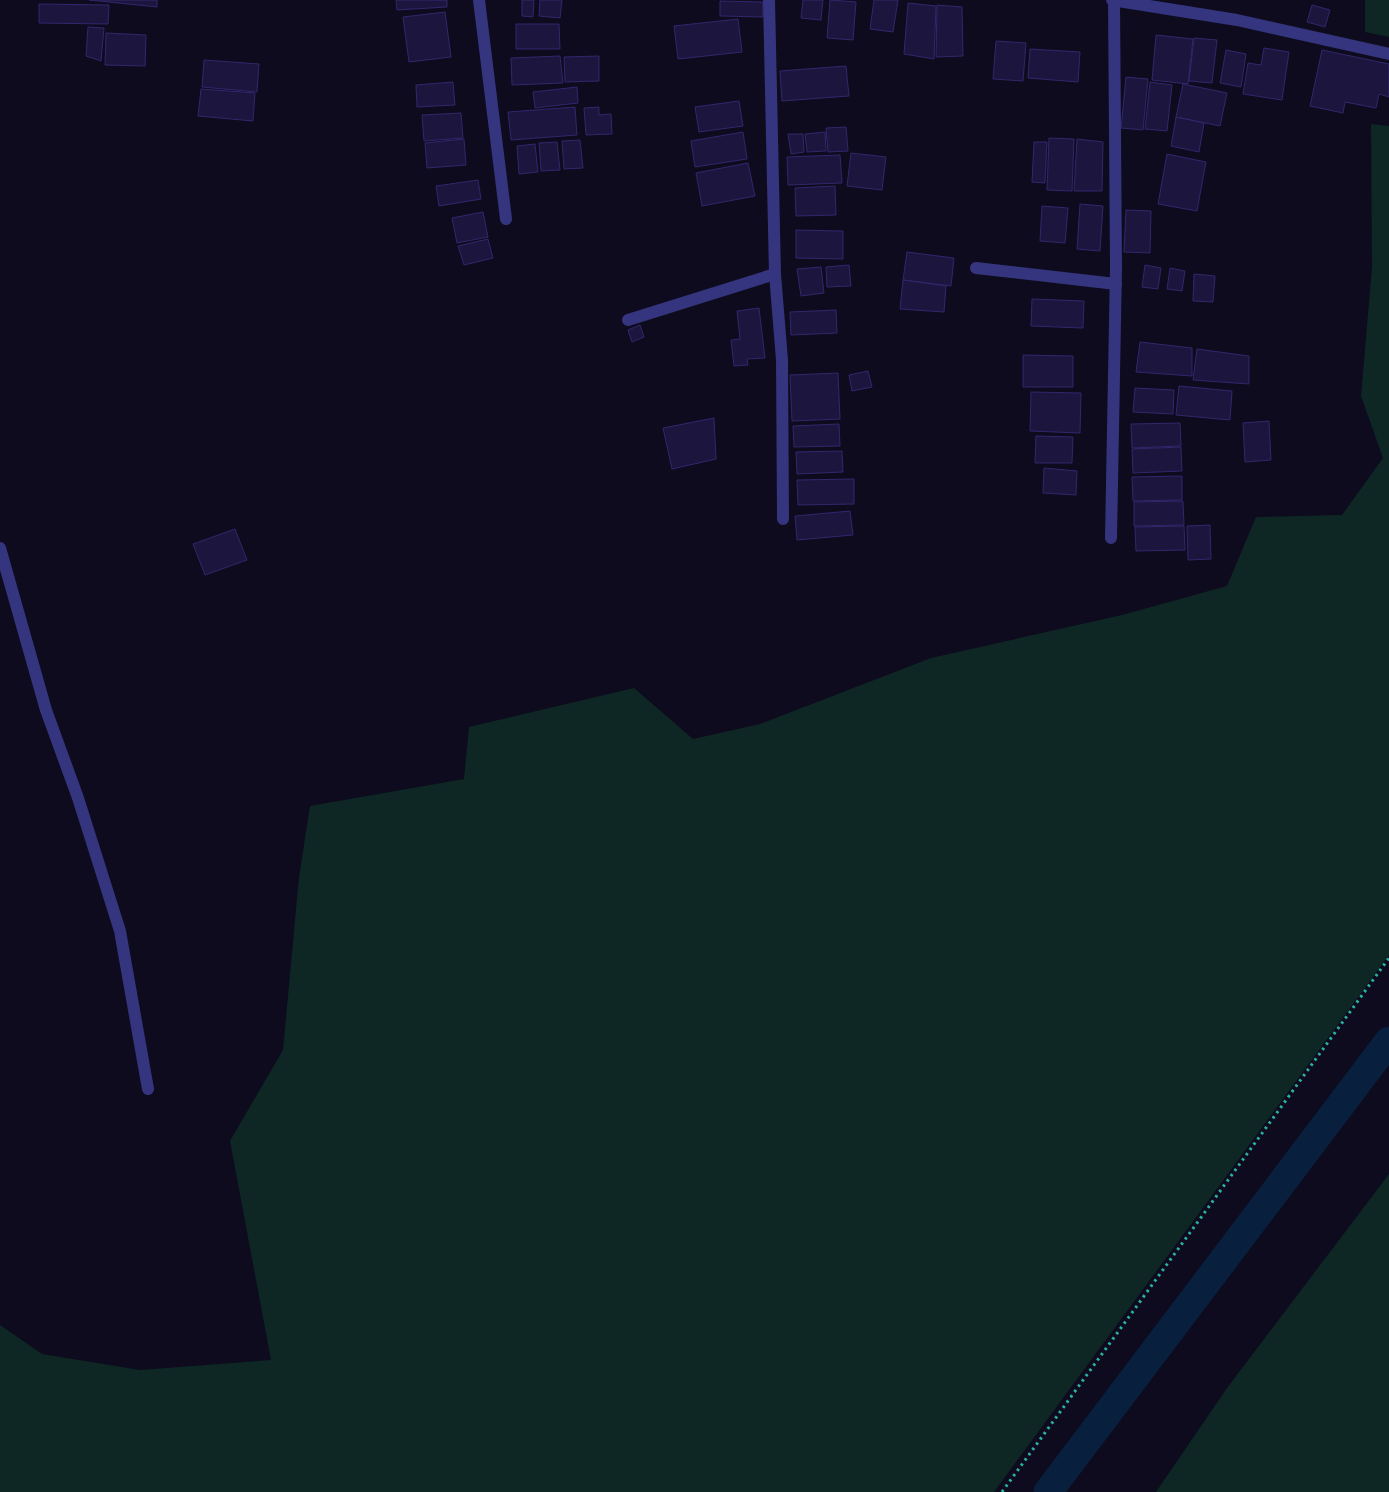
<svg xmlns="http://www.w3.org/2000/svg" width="1389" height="1492" viewBox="0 0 1389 1492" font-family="'IBM Plex Sans',sans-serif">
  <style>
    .green { fill: #0e2725 }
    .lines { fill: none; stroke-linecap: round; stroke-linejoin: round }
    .canal { stroke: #091f3e; stroke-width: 29 }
    .building { fill: #1c163f; stroke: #31276c }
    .path { stroke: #28b2a2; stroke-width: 3; stroke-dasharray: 2.5 4; stroke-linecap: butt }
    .minor { stroke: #34357e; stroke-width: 12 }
  </style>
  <rect width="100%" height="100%" fill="#0d0b1d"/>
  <!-- green -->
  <g class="green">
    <path d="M 1365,0 L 1389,0 L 1389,37 L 1365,32 Z"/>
    <path d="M 1371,124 L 1389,126 L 1389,955 L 994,1492 L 0,1492 L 0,1325 L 42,1354 L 140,1370 L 271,1360 L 230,1141 L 283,1050 L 299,877 L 310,806 L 464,779 L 469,727 L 634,688 L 693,739 L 760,724 L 931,658 L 1122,615 L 1227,586 L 1256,517 L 1342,515 L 1383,458 L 1361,396 L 1372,267 Z"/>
    <path d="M 1389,1174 L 1389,1492 L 1156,1492 L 1227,1388 Z"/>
  </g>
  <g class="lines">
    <!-- canal -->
    <path class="canal" d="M 1048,1492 L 1389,1041"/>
  </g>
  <!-- building -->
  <g class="building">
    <path d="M 89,0 L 157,0 L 157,7 Z"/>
    <path d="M 396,0 L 447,0 L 447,7 L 397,10 Z"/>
    <path d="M 522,0 L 534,0 L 533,17 L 522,16 Z"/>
    <path d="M 540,0 L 562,0 L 560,18 L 539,16 Z"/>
    <path d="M 803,0 L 823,0 L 821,20 L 801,18 Z"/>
    <path d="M 830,0 L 856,2 L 853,40 L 827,38 Z"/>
    <path d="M 874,0 L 898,0 L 893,32 L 870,29 Z"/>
    <path d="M 720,1 L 763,2 L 763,17 L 720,16 Z"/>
    <path d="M 908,3 L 936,6 L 934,59 L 904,54 Z"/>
    <path d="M 39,4 L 109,5 L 108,24 L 39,23 Z"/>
    <path d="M 937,5 L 962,7 L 963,56 L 936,57 Z"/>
    <path d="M 1312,5 L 1330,10 L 1325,27 L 1307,22 Z"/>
    <path d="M 445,12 L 451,57 L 409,62 L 403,17 Z"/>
    <path d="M 738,19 L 742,52 L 678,59 L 674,26 Z"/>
    <path d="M 516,24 L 559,24 L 560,49 L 516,49 Z"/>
    <path d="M 88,27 L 104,28 L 101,61 L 86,56 Z"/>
    <path d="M 106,33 L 146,35 L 145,66 L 105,65 Z"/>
    <path d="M 1156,35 L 1193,39 L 1188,84 L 1152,80 Z"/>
    <path d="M 1194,38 L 1217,40 L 1212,83 L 1189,81 Z"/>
    <path d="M 996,41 L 1026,43 L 1023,81 L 993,79 Z"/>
    <path d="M 1264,48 L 1289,52 L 1282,100 L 1243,94 L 1248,63 L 1261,65 Z"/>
    <path d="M 1030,49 L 1080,52 L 1078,82 L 1028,78 Z"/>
    <path d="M 1226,50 L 1246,54 L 1241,87 L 1220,83 Z"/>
    <path d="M 1322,50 L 1389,64 L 1389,97 L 1379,94 L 1376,108 L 1345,102 L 1343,113 L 1310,106 Z"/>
    <path d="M 560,56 L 563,83 L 512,85 L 511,58 Z"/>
    <path d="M 599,56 L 599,81 L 565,82 L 564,57 Z"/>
    <path d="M 204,60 L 259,64 L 257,92 L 202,87 Z"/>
    <path d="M 846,66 L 849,96 L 782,101 L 780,71 Z"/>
    <path d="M 1126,77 L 1148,79 L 1143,130 L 1121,128 Z"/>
    <path d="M 453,82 L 455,105 L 417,107 L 416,85 Z"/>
    <path d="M 1150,82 L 1172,85 L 1167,131 L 1145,129 Z"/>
    <path d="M 1183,84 L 1227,93 L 1220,126 L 1176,117 Z"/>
    <path d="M 577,87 L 578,103 L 535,108 L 533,92 Z"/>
    <path d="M 201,89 L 255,93 L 253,121 L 198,116 Z"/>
    <path d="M 739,101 L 743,126 L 699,132 L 695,107 Z"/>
    <path d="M 575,107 L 577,135 L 511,140 L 508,112 Z"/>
    <path d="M 599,107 L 599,115 L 611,114 L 612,134 L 586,135 L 584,108 Z"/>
    <path d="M 461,113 L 463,138 L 424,141 L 422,115 Z"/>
    <path d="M 1176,117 L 1204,123 L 1199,152 L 1171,146 Z"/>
    <path d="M 846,127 L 848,151 L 828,152 L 826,128 Z"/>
    <path d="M 743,132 L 747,159 L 695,167 L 691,141 Z"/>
    <path d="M 825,132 L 826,151 L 807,152 L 805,134 Z"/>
    <path d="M 788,134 L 803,134 L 804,152 L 791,154 Z"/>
    <path d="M 1049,138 L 1074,139 L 1072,191 L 1047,190 Z"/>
    <path d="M 464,139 L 466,165 L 427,168 L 425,143 Z"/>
    <path d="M 1077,139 L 1103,142 L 1102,191 L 1074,191 Z"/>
    <path d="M 580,140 L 583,168 L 564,169 L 562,141 Z"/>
    <path d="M 557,142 L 560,170 L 541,171 L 539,143 Z"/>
    <path d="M 1034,142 L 1047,142 L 1045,183 L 1032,182 Z"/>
    <path d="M 535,144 L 538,172 L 519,174 L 517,146 Z"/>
    <path d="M 851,153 L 886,157 L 882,190 L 847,186 Z"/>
    <path d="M 1167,154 L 1206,162 L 1197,211 L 1158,204 Z"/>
    <path d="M 840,155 L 842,183 L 788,185 L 787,157 Z"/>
    <path d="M 748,163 L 755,196 L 702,206 L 696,173 Z"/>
    <path d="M 478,180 L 481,199 L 439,206 L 436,186 Z"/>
    <path d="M 835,186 L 836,215 L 796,216 L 795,188 Z"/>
    <path d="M 1080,204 L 1103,206 L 1100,251 L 1077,249 Z"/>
    <path d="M 1042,206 L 1068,208 L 1065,243 L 1040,241 Z"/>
    <path d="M 1126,210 L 1151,211 L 1150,253 L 1124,252 Z"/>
    <path d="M 483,212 L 488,237 L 457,243 L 452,218 Z"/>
    <path d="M 796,230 L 843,231 L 843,259 L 796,258 Z"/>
    <path d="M 488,239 L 493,258 L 464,265 L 458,246 Z"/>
    <path d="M 907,252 L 954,258 L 951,286 L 903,280 Z"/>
    <path d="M 849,265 L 851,286 L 827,287 L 826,267 Z"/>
    <path d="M 1145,265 L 1161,268 L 1158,289 L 1142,287 Z"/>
    <path d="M 821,267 L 824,293 L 801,296 L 797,269 Z"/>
    <path d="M 1170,268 L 1185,271 L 1182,291 L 1167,289 Z"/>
    <path d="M 1194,274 L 1215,276 L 1213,302 L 1193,301 Z"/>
    <path d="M 903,280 L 946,286 L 944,312 L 900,309 Z"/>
    <path d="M 1032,299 L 1084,301 L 1083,328 L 1031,326 Z"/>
    <path d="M 759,308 L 765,358 L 747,359 L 748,365 L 734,366 L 731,340 L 740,339 L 737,311 Z"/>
    <path d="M 836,310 L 837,333 L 791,335 L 790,312 Z"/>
    <path d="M 640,325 L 644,337 L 632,342 L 628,330 Z"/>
    <path d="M 1140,342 L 1192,348 L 1192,376 L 1136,372 Z"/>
    <path d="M 1197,349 L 1249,356 L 1249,384 L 1193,380 Z"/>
    <path d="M 1023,355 L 1073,356 L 1073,387 L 1023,387 Z"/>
    <path d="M 868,371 L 872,387 L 852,391 L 849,375 Z"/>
    <path d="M 838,373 L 840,419 L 792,421 L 790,375 Z"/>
    <path d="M 1179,386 L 1232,391 L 1230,420 L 1176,415 Z"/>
    <path d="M 1135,388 L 1174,390 L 1173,414 L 1133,412 Z"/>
    <path d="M 1031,392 L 1081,393 L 1080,433 L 1030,431 Z"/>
    <path d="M 714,418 L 716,459 L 672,469 L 663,428 Z"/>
    <path d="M 1269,421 L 1271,460 L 1245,462 L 1243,423 Z"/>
    <path d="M 1180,423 L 1181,446 L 1132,448 L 1131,424 Z"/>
    <path d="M 839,424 L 840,446 L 794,447 L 793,426 Z"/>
    <path d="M 1036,436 L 1073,437 L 1072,463 L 1035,463 Z"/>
    <path d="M 1181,447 L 1182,471 L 1133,473 L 1132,449 Z"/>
    <path d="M 842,451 L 843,472 L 797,474 L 796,452 Z"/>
    <path d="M 1044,468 L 1077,471 L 1076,495 L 1043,493 Z"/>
    <path d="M 1182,476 L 1182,500 L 1133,501 L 1132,477 Z"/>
    <path d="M 854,479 L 854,504 L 798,505 L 797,480 Z"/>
    <path d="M 1183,501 L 1184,525 L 1134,526 L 1134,502 Z"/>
    <path d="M 850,511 L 853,535 L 797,540 L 795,516 Z"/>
    <path d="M 1210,525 L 1211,559 L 1188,560 L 1187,526 Z"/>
    <path d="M 1184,526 L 1185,550 L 1136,551 L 1135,527 Z"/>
    <path d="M 235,529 L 247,560 L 205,575 L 193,544 Z"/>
  </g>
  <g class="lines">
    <!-- path -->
    <path class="path" d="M 1002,1492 L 1389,958"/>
    <!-- minor -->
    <g class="minor">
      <path d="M 479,0 L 506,219"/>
      <path d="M 769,0 L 775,274 L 782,360 L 783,519"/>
      <path d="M 1112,0 L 1237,20 L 1389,54"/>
      <path d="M 976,268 L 1116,284"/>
      <path d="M 628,320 L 775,274"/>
      <path d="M 1111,538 L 1116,267 L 1114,0"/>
      <path d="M 0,548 L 46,710 L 78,798 L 120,931 L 148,1089"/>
    </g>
  </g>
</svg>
